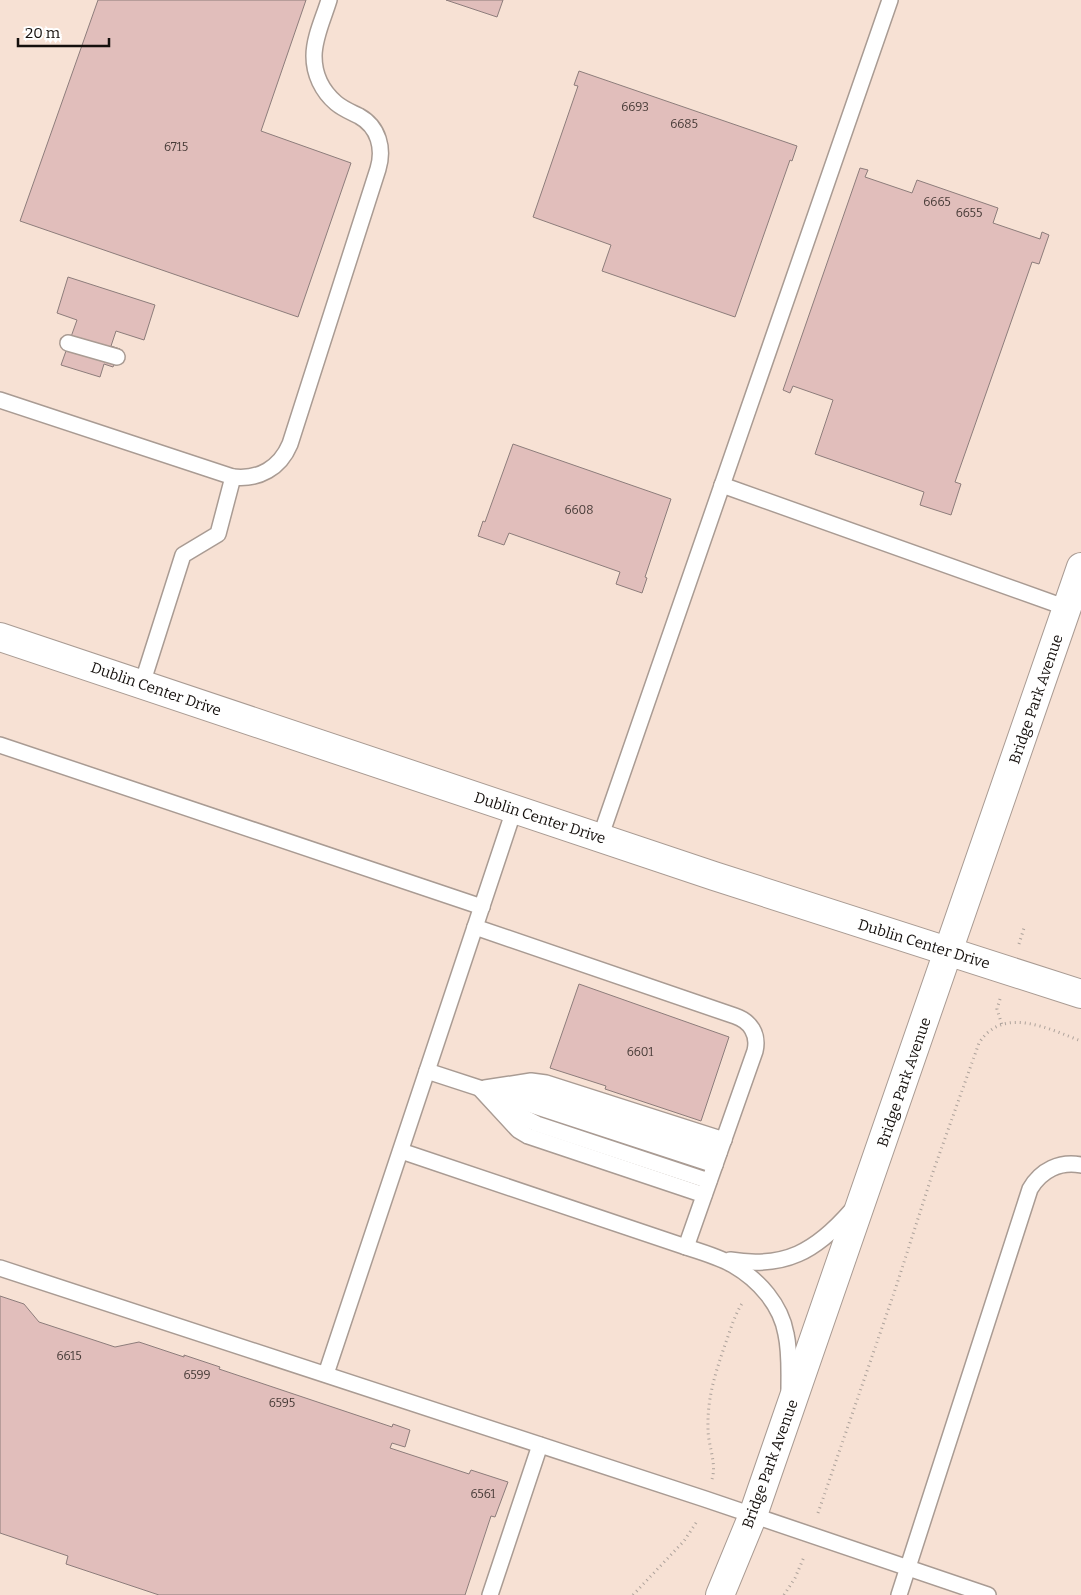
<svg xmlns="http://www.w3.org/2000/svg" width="1081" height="1595" viewBox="0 0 1081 1595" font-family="Bitter,serif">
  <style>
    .built { fill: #f7e1d4 }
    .building { fill: #e1bebb; stroke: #8d7d7b }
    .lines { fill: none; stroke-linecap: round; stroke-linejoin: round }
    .lane-casing { stroke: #a99b93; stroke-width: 18 }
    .street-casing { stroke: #a99b93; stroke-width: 30 }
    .secondary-casing { stroke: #a99b93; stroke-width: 30 }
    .path { stroke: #ada29b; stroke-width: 3; stroke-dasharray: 1 4; stroke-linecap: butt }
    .lane { stroke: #fff; stroke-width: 15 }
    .street { stroke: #fff; stroke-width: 28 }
    .secondary { stroke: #fff; stroke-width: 28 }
    .labels { text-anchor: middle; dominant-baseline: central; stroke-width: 5; stroke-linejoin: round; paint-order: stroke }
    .number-label { font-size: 12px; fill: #483c38 }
    .street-label { font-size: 15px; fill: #15100d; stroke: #fff }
  </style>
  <rect width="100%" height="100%" fill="#fdeee5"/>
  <!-- built -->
  <rect class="built" x="0" y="0" width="1081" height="1595"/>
  <!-- building -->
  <g class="building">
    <path d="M 98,0 L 306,0 L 261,131 L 351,163 L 298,317 L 20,221 Z"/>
    <path d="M 446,0 L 503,0 L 497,17 Z"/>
    <path d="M 579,71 L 797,146 L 792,161 L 790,160 L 735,317 L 602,271 L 611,245 L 533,217 L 578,86 L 574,85 Z"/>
    <path d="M 860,168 L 868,170 L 865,177 L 912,193 L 917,180 L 998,208 L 993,223 L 1040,239 L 1042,232 L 1049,235 L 1039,264 L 1032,262 L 955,482 L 961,484 L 951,515 L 920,505 L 924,492 L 815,454 L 833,400 L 793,386 L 790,393 L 783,390 Z"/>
    <path d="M 68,277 L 155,305 L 144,340 L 116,331 L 111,346 L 120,349 L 113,367 L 104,364 L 100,377 L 61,365 L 77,320 L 57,313 Z"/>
    <path d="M 513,444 L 671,499 L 645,577 L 647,578 L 642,593 L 616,584 L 620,572 L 509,533 L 504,545 L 478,536 L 483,521 L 485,522 Z"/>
    <path d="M 579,984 L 729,1037 L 701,1121 L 605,1089 L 606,1086 L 550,1068 Z"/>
    <path d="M 0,1296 L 24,1304 L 39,1322 L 115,1347 L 139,1342 L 184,1357 L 184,1355 L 220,1367 L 219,1369 L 392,1427 L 393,1424 L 410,1430 L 405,1447 L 392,1443 L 390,1448 L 469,1474 L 471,1470 L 508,1482 L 495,1517 L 491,1516 L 465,1595 L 159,1595 L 66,1564 L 68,1556 L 0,1533 Z"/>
  </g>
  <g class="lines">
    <defs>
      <g id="lane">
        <path d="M 68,343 L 117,357"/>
        <path d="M 0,400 L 233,477 C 259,480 280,468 290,444 L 378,169 C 384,149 379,127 359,116 C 351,112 343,109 336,103 C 322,91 314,74 314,56 C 314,37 324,17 329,0"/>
        <path d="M 722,485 L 1067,608"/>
        <path d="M 142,684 L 183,555 L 218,534 L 233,477"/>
        <path d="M 0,745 L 482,907"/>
        <path d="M 600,838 L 890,0"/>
        <path d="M 475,927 L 735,1016 C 750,1021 759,1034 755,1051 L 686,1247"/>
        <path d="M 427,1071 L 715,1165"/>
        <path d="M 485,1088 L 531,1081 L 546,1083 L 724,1140"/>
        <path d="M 481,1090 L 518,1130 L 528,1136 L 704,1195"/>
        <path d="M 509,1092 L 533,1094 L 546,1097 L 719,1153"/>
        <path d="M 502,1103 L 523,1117 L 537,1124 L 709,1181"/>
        <path d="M 401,1151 L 686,1247 C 702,1252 719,1257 733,1265 C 759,1280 781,1305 786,1334 C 790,1352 789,1371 789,1389"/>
        <path d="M 730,1260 C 785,1269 816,1251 851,1211"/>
        <path d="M 0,1268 L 705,1499 L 988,1595"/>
        <path d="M 326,1374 L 514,810"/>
        <path d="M 490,1595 L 540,1445"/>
        <path d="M 899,1595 L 1030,1189 C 1041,1170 1060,1161 1081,1165"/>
      </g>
      <path id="street" d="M 0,637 L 714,876 L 1081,994"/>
      <path id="secondary" d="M 720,1595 L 753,1515 L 1081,567"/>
    </defs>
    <!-- lane casing -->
    <use href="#lane" class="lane-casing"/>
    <!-- street casing -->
    <use href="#street" class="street-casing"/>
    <!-- secondary casing -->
    <use href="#secondary" class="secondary-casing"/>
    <!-- path -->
    <g class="path">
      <path d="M 1019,944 L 1024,928"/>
      <path d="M 1000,999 L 997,1009 L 1002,1025"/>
      <path d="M 712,1479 C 717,1464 708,1445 708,1429 C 707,1397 716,1371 726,1342 C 731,1328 735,1314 743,1302"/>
      <path d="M 818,1513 L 895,1290 L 933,1172 L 979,1043 C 1003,1005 1049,1029 1081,1041"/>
      <path d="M 633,1595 L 684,1541 L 698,1520"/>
      <path d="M 784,1595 L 795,1578 L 804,1557"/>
    </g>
    <!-- lane -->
    <use href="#lane" class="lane"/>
    <!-- street -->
    <use href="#street" class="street"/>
    <!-- secondary -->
    <use href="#secondary" class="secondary"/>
  </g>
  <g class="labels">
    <!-- number labels -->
    <g class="number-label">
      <text x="635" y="107">6693</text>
      <text x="684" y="124">6685</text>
      <text x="176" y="147">6715</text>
      <text x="937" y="202">6665</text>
      <text x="969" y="213">6655</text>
      <text x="579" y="510">6608</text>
      <text x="640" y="1052">6601</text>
      <text x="69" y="1356">6615</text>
      <text x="197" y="1375">6599</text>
      <text x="282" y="1403">6595</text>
      <text x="483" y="1494">6561</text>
    </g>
    <!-- street labels -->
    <g class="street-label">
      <text transform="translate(156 689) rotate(19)">Dublin Center Drive</text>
      <text transform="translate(1036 699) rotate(-71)">Bridge Park Avenue</text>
      <text transform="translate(540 818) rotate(18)">Dublin Center Drive</text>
      <text transform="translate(924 944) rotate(17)">Dublin Center Drive</text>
      <text transform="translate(904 1082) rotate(-71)">Bridge Park Avenue</text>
      <text transform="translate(770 1464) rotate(-70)">Bridge Park Avenue</text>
    </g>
  </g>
  <!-- scale -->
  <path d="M18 38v8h91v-8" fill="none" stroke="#15100d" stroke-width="2.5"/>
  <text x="25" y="38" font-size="15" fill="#15100d" stroke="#ffffff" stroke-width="4" paint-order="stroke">20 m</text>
</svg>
